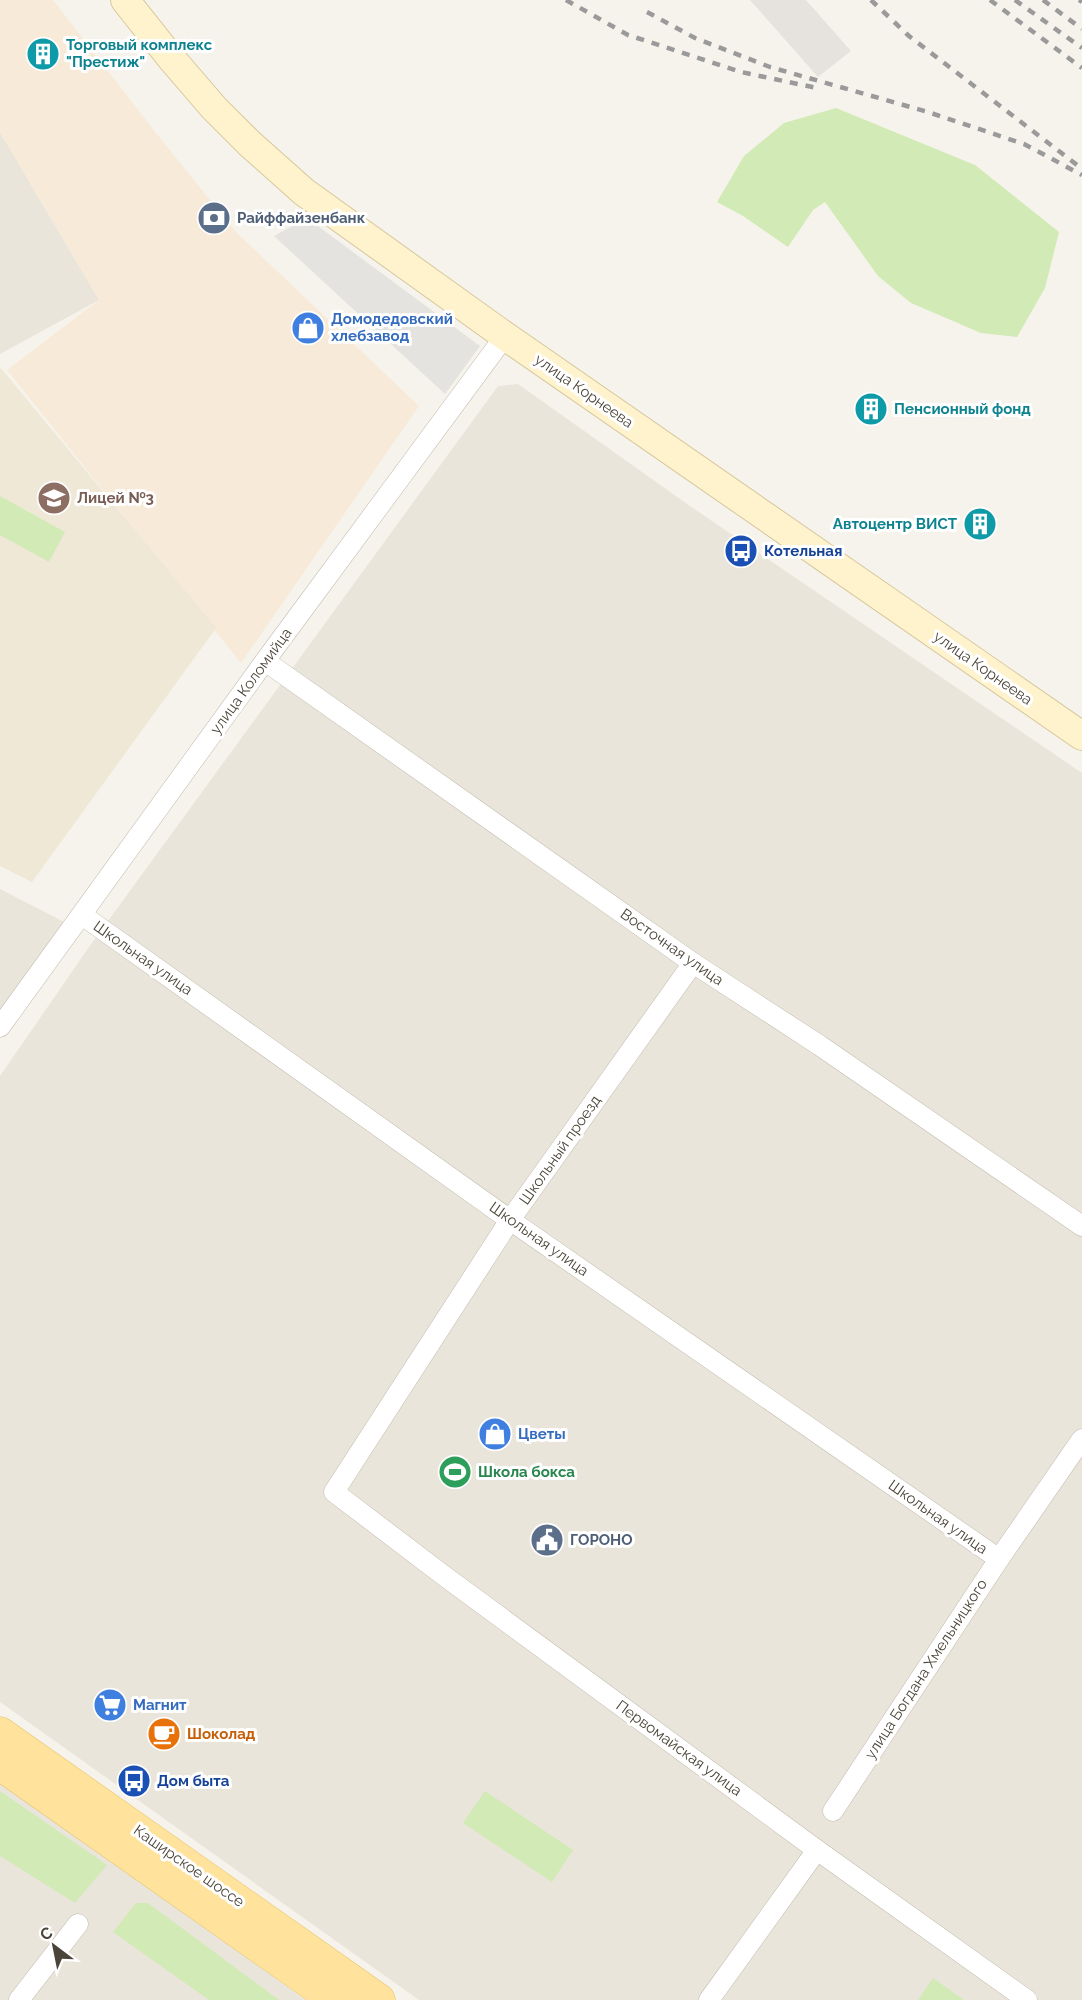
<svg xmlns="http://www.w3.org/2000/svg" width="1082" height="2000" viewBox="0 0 1082 2000" font-family="Raleway,sans-serif">
  <style>
    .residential { fill: #eae5da }
    .commercial { fill: #f7ead8 }
    .industrial { fill: #e6e2dd }
    .education { fill: #efe8d6 }
    .green { fill: #d2eab5 }
    .parking { fill: #e5e3e0 }
    .lines { fill: none; stroke-linecap: round; stroke-linejoin: round }
    .street-casing { stroke: #c2bbae; stroke-width: 21 }
    .secondary-casing { stroke: #d6c79b; stroke-width: 30 }
    .primary-casing { stroke: #e6c16a; stroke-width: 33 }
    .street { stroke: #fff; stroke-width: 20 }
    .secondary { stroke: #fff3cd; stroke-width: 28 }
    .primary { stroke: #ffe39c; stroke-width: 32 }
    .rail { stroke: #9a9a9a; stroke-width: 4.5; stroke-dasharray: 8 8; stroke-linecap: butt }
    .labels { text-anchor: middle; dominant-baseline: central; stroke-width: 6; stroke-linejoin: round; paint-order: stroke }
    .culture-label { font-size: 15px; font-weight: bold; fill: #0d838f; stroke: #fff; text-anchor: start }
    .service-label { font-size: 15px; font-weight: bold; fill: #4e5e75; stroke: #fff; text-anchor: start }
    .shop-label { font-size: 15px; font-weight: bold; fill: #366cbe; stroke: #fff; text-anchor: start }
    .street-label { font-size: 15px; fill: #4b4439; stroke: #fff }
    .education-label { font-size: 15px; font-weight: bold; fill: #785e54; stroke: #fff; text-anchor: start }
    .transit-label { font-size: 15px; font-weight: bold; fill: #164399; stroke: #fff; text-anchor: start }
    .leisure-label { font-size: 15px; font-weight: bold; fill: #27864d; stroke: #fff; text-anchor: start }
    .food-label { font-size: 15px; font-weight: bold; fill: #c56008; stroke: #fff; text-anchor: start }
  </style>
  <rect width="100%" height="100%" fill="#f6f3ec"/>
  <!-- residential -->
  <g class="residential">
    <path d="M 0,132 L 99,300 L 0,354 Z"/>
    <path d="M 518,384 L 690,506 L 1082,773 L 1082,2000 L 419,2000 L 0,1702 L 0,1076 L 89,947 L 498,386 Z"/>
    <path d="M 0,889 L 72,926 L 0,1019 Z"/>
    <path d="M 0,1783 L 200,1923 L 305,2000 L 0,2000 Z"/>
  </g>
  <!-- commercial -->
  <path class="commercial" d="M 0,0 L 53,0 L 156,133 L 236,232 L 419,406 L 241,663 L 7,370 L 99,300 L 0,132 Z"/>
  <!-- industrial -->
  <path class="industrial" d="M 750,0 L 806,0 L 851,51 L 818,77 Z"/>
  <!-- education -->
  <path class="education" d="M 0,367 L 216,628 L 32,882 L 0,866 Z"/>
  <!-- green -->
  <g class="green">
    <path d="M 836,108 L 975,165 L 1059,232 L 1045,288 L 1017,337 L 981,333 L 911,303 L 878,276 L 825,202 L 813,210 L 788,247 L 743,216 L 717,202 L 744,156 L 784,123 Z"/>
    <path d="M 0,496 L 65,532 L 49,562 L 0,535 Z"/>
    <path d="M 0,1791 L 107,1865 L 75,1903 L 0,1856 Z"/>
    <path d="M 485,1791 L 573,1850 L 552,1882 L 463,1823 Z"/>
    <path d="M 136,1903 L 148,1903 L 279,2000 L 209,2000 L 113,1932 Z"/>
    <path d="M 933,1978 L 964,2000 L 918,2000 Z"/>
  </g>
  <!-- parking -->
  <path class="parking" d="M 307,218 L 480,346 L 445,394 L 274,236 Z"/>
  <g class="lines">
    <defs>
      <g id="street">
        <path d="M 265,661 L 693,963 L 819,1045 L 1082,1226"/>
        <path d="M 82,915 L 510,1220 L 999,1559"/>
        <path d="M 693,963 L 510,1220 L 334,1492 L 443,1575 L 817,1850 L 1027,2000"/>
        <path d="M 0,1027 L 265,661 L 505,336"/>
        <path d="M 833,1811 L 999,1559 L 1082,1439"/>
        <path d="M 19,2000 L 78,1924"/>
        <path d="M 709,2000 L 817,1850"/>
      </g>
      <path id="secondary" d="M 125,0 L 171,58 L 214,108 L 249,143 L 304,192 L 505,336 L 1082,736"/>
      <g id="primary">
        <path d="M 0,1733 L 379,2000"/>
        <path d="M 0,1764 L 335,2000"/>
      </g>
    </defs>
    <!-- street casing -->
    <use href="#street" class="street-casing"/>
    <!-- secondary casing -->
    <use href="#secondary" class="secondary-casing"/>
    <!-- primary casing -->
    <use href="#primary" class="primary-casing"/>
    <!-- street -->
    <use href="#street" class="street"/>
    <!-- secondary -->
    <use href="#secondary" class="secondary"/>
    <!-- primary -->
    <use href="#primary" class="primary"/>
    <!-- rail -->
    <g class="rail">
      <path d="M 566,0 L 628,35 L 741,72 L 817,88"/>
      <path d="M 871,0 L 909,36 L 1077,165"/>
      <path d="M 990,0 L 1082,68"/>
      <path d="M 1015,0 L 1082,48"/>
      <path d="M 1043,0 L 1082,29"/>
      <path d="M 1079,0 L 1082,2"/>
      <path d="M 647,12 L 695,38 L 770,67 L 928,112 L 1024,144 L 1082,175"/>
    </g>
  </g>
  <!-- icons -->
  <defs>
    <symbol id="building-disc" viewBox="-11 -11 22 22"><circle r="9.5" fill="#0f9aa8" stroke="#fff"/><path d="M-4-6H4V6H1V3H-1V6H-4ZM-2.5-4.3h1.7v1.8h-1.7ZM.8-4.3h1.7v1.8H.8ZM-2.5-1h1.7V.8h-1.7ZM.8-1h1.7V.8H.8Z" fill="#fff"/></symbol>
    <symbol id="bank-disc" viewBox="-11 -11 22 22"><circle r="9.5" fill="#5c6f8a" stroke="#fff"/><path d="M-6-4H6V4H-6ZM0-2.3a2.3 2.3 0 1 0 0 4.6a2.3 2.3 0 1 0 0-4.6Z" fill="#fff"/></symbol>
    <symbol id="shop-disc" viewBox="-11 -11 22 22"><circle r="9.5" fill="#3f7fe0" stroke="#fff"/><path d="M-5-2.5h2.3a2.7 3.5 0 0 1 5.4 0H5L5.5 6h-11ZM-1.5-2.5h3a1.5 2.3 0 0 0-3 0Z" fill="#fff"/></symbol>
    <symbol id="school-disc" viewBox="-11 -11 22 22"><circle r="9.5" fill="#8d6e63" stroke="#fff"/><path d="M0-5L7-2L0 1L-7-2ZM-4 1L0 2.5L4 1V4Q0 6-4 4Z" fill="#fff"/></symbol>
    <symbol id="bus-disc" viewBox="-11 -11 22 22"><circle r="9.5" fill="#1a4fb4" stroke="#fff"/><path d="M-5-6H5V4H4V6H2V4H-2V6H-4V4H-5ZM-3.5-4V0h7V-4ZM-3.5 1.2v1.5H-2V1.2ZM2 1.2v1.5H3.5V1.2Z" fill="#fff"/></symbol>
    <symbol id="stadium-disc" viewBox="-11 -11 22 22"><circle r="9.5" fill="#2e9e5b" stroke="#fff"/><path d="M0-5a6.5 5 0 1 0 0 10a6.5 5 0 1 0 0-10ZM-3.5-1.8h7v3.6h-7Z" fill="#fff"/></symbol>
    <symbol id="civic-disc" viewBox="-11 -11 22 22"><circle r="9.5" fill="#5c6f8a" stroke="#fff"/><path d="M-.6-6.5H3V-4.5H.6V-3L4-1V1h2V6H-6V1h2V-1L-.6-3ZM-1.2 2.5V6h2.4V2.5Z" fill="#fff"/></symbol>
    <symbol id="supermarket-disc" viewBox="-11 -11 22 22"><circle r="9.5" fill="#3f7fe0" stroke="#fff"/><path d="M-6-5.5h2.5l.6 2H6L4.5 2H-2.5L-4.4-4H-6ZM-1.5 3.2a1.3 1.3 0 1 0 .1 0ZM3 3.2a1.3 1.3 0 1 0 .1 0Z" fill="#fff"/></symbol>
    <symbol id="cafe-disc" viewBox="-11 -11 22 22"><circle r="9.5" fill="#e8710a" stroke="#fff"/><path d="M-5.5-4.5H6V0H3Q3 3.5 0 3.5H-2.5Q-5.5 3.5-5.5 0ZM3-3.2v2h1.7v-2ZM-6 4.5H4V6H-6Z" fill="#fff"/></symbol>
  </defs>
  <g fill-rule="evenodd">
    <use href="#building-disc" x="24" y="35" width="38" height="38"/>
    <use href="#bank-disc" x="195" y="199" width="38" height="38"/>
    <use href="#shop-disc" x="289" y="309" width="38" height="38"/>
    <use href="#building-disc" x="852" y="390" width="38" height="38"/>
    <use href="#school-disc" x="35" y="479" width="38" height="38"/>
    <use href="#building-disc" x="961" y="505" width="38" height="38"/>
    <use href="#bus-disc" x="722" y="532" width="38" height="38"/>
    <use href="#shop-disc" x="476" y="1415" width="38" height="38"/>
    <use href="#stadium-disc" x="436" y="1453" width="38" height="38"/>
    <use href="#civic-disc" x="528" y="1521" width="38" height="38"/>
    <use href="#supermarket-disc" x="91" y="1686" width="38" height="38"/>
    <use href="#cafe-disc" x="145" y="1715" width="38" height="38"/>
    <use href="#bus-disc" x="115" y="1762" width="38" height="38"/>
  </g>
  <g class="labels">
    <!-- culture labels -->
    <g class="culture-label">
      <text x="66" y="45">Торговый комплекс<tspan x="66" dy="17">"Престиж"</tspan></text>
      <text x="894" y="409">Пенсионный фонд</text>
      <text x="957" y="524" text-anchor="end">Автоцентр ВИСТ</text>
    </g>
    <!-- service labels -->
    <g class="service-label">
      <text x="237" y="218">Райффайзенбанк</text>
      <text x="570" y="1540">ГОРОНО</text>
    </g>
    <!-- shop labels -->
    <g class="shop-label">
      <text x="331" y="319">Домодедовский<tspan x="331" dy="17">хлебзавод</tspan></text>
      <text x="518" y="1434">Цветы</text>
      <text x="133" y="1705">Магнит</text>
    </g>
    <!-- street labels -->
    <g class="street-label">
      <text transform="translate(584 391) rotate(35)">улица Корнеева</text>
      <text transform="translate(983 668) rotate(35)">улица Корнеева</text>
      <text transform="translate(251 681) rotate(-54)">улица Коломийца</text>
      <text transform="translate(672 947) rotate(35)">Восточная улица</text>
      <text transform="translate(143 958) rotate(35)">Школьная улица</text>
      <text transform="translate(560 1150) rotate(-55)">Школьный проезд</text>
      <text transform="translate(539 1239) rotate(35)">Школьная улица</text>
      <text transform="translate(938 1517) rotate(35)">Школьная улица</text>
      <text transform="translate(926 1669) rotate(-57)">улица Богдана Хмельницкого</text>
      <text transform="translate(679 1748) rotate(36)">Первомайская улица</text>
      <text transform="translate(189 1866) rotate(35)">Каширское шоссе</text>
    </g>
    <!-- education labels -->
    <g class="education-label">
      <text x="77" y="498">Лицей №3</text>
    </g>
    <!-- transit labels -->
    <g class="transit-label">
      <text x="764" y="551">Котельная</text>
      <text x="157" y="1781">Дом быта</text>
    </g>
    <!-- leisure labels -->
    <g class="leisure-label">
      <text x="478" y="1472">Школа бокса</text>
    </g>
    <!-- food labels -->
    <g class="food-label">
      <text x="187" y="1734">Шоколад</text>
    </g>
  </g>
  <!-- north arrow -->
  <g transform="translate(54 1946) rotate(328)" stroke="#ffffff" stroke-width="4.5" paint-order="stroke">
  <path d="M0-4.5L10 22L0 15L-10 22Z" fill="#4b4439"/>
  <text y="-9" font-size="16" font-weight="bold" text-anchor="middle" fill="#4b4439">С</text>
  </g>
</svg>
